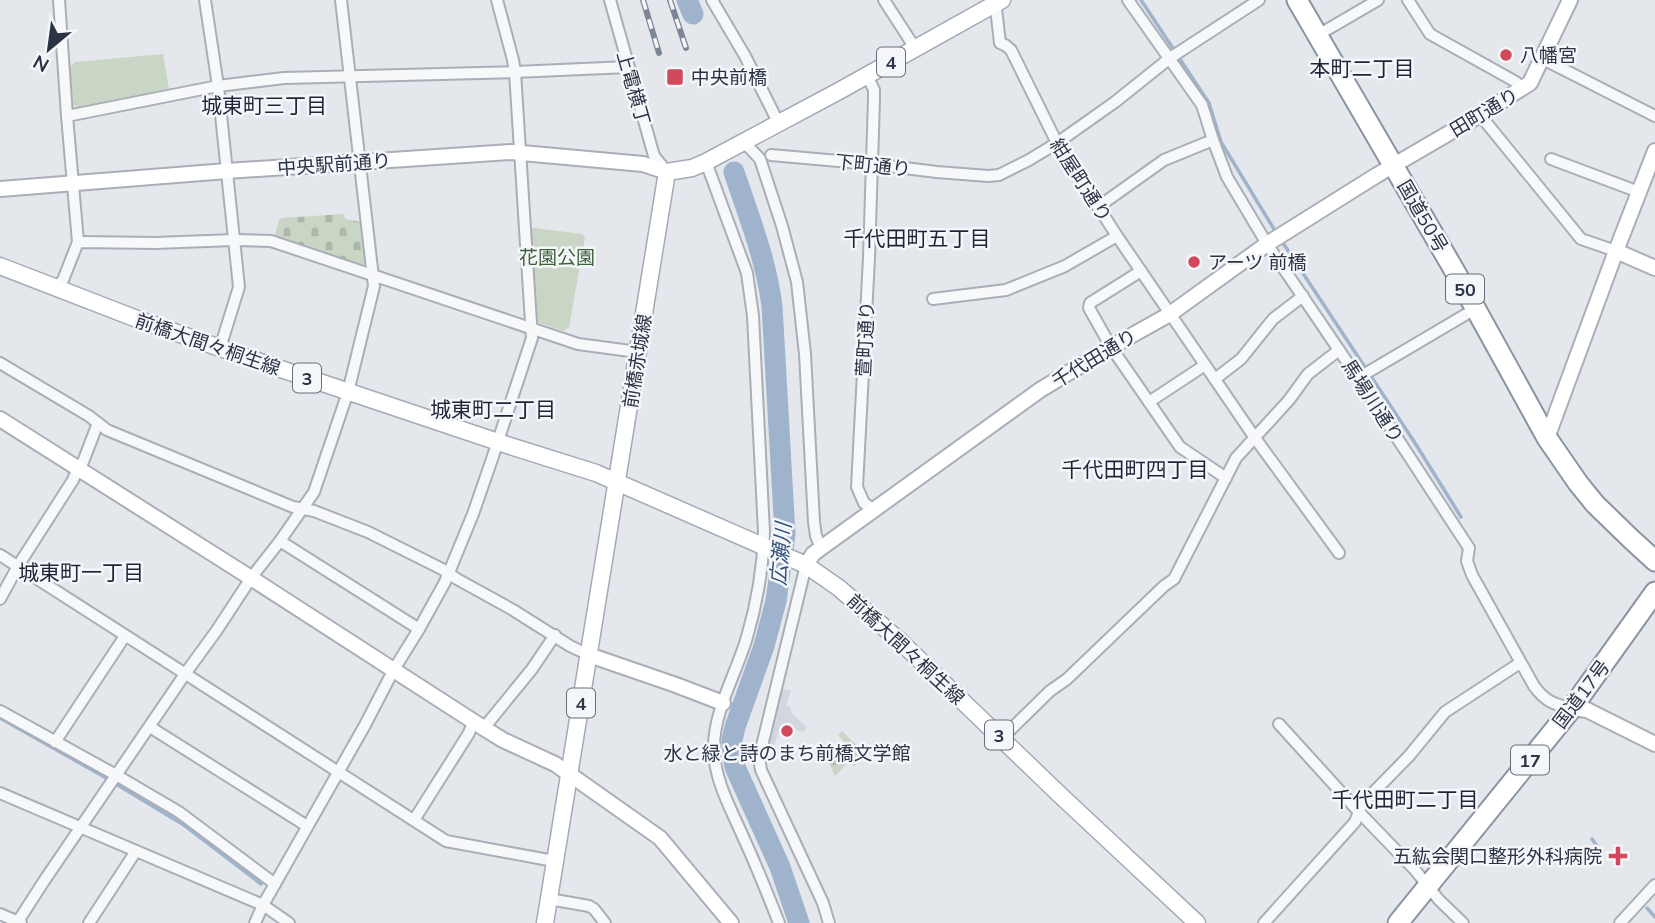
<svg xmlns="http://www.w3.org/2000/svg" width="1655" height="923" viewBox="0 0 1655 923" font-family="Mulish,'Noto Sans JP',sans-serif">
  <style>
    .built { fill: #d2d6de }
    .forest { fill: url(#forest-firs) }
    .cemetery { fill: url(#cemetery-stones) }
    .green { fill: #c9d6c5 }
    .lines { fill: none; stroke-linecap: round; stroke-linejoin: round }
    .stream { stroke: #9fb4cc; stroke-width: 3.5 }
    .river { stroke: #9fb4cc; stroke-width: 21 }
    .street-casing { stroke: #a9aeb7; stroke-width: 14 }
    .secondary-casing { stroke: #a9aeb7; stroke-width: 18 }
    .primary-casing { stroke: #a3abb8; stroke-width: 19 }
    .highway-casing { stroke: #8b94a3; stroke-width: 23 }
    .street { stroke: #f7f8fa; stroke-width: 10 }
    .secondary { stroke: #fff; stroke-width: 14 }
    .primary { stroke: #fff; stroke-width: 16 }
    .highway { stroke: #fff; stroke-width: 19 }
    .rail-casing { stroke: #7d8696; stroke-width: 6 }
    .rail { stroke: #f4f6f9; stroke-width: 3.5; stroke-dasharray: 10; stroke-linecap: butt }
    .poi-dot { fill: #d1495b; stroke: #f4f6f9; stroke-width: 2.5 }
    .labels { text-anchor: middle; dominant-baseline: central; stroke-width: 5; stroke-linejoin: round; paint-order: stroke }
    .shield { fill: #f4f6f9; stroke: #676e7b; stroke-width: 2 }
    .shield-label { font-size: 18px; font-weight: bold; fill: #2b3445 }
    .poi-label { font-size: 19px; fill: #2b3445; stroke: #f4f6f9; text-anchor: start }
    .street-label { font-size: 19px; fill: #2b3445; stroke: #f4f6f9 }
    .park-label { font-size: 19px; fill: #3f6138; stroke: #f4f6f9 }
    .neighbourhood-label { font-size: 21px; fill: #1d2536; stroke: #f4f6f9 }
    .water-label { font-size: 21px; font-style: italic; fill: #34527a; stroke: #f4f6f9 }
  </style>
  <defs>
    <pattern id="forest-firs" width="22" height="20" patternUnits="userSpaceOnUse" patternTransform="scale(1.75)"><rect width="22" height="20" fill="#c9d6c5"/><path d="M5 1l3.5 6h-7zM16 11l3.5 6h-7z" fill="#adb8ab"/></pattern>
    <pattern id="cemetery-stones" width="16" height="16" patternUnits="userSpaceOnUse" patternTransform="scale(1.75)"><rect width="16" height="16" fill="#c9d6c5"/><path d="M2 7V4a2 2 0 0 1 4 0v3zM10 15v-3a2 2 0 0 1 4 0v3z" fill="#adb8ab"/></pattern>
  </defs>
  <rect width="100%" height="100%" fill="#e4e7ec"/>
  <!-- built -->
  <path class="built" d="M 782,688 L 791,691 L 786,705 L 791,707 L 791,713 L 806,726 L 804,732 L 781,725 L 772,752 L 763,749 Z"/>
  <!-- forest -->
  <path class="forest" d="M 842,731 L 864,753 L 855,766 L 849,762 L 835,776 L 829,763 L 847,745 L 838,735 Z"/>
  <!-- cemetery -->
  <path class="cemetery" d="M 344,214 L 345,219 L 361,222 L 366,263 L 361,266 L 277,238 L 275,235 L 279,220 L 282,218 Z"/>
  <!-- green -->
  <g class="green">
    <path d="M 163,54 L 169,89 L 79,108 L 73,105 L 70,67 L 75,62 Z"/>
    <path d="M 534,228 L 582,234 L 585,238 L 569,327 L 564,331 L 539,323 L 537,320 L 530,232 Z"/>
  </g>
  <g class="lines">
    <!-- stream -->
    <g class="stream">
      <path d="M 1141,0 L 1209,103 L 1221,142 L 1277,234"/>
      <path d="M 1281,240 L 1415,443 L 1461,517"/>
      <path d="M 0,718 L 101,775 L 184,825 L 261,884"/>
      <path d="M 1592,839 L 1597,846"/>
      <path d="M 1647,908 L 1655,917"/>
    </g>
    <!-- river -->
    <g class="river">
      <path d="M 687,0 L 693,14"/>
      <path d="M 734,172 C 749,217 766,259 772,306 L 785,534 L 776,601 L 764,646 L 735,727 L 732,740 L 732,749 L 735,767 L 780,867 L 799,923"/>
    </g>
    <defs>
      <g id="street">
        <path d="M 59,0 L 67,116 L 78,242"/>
        <path d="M 205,0 L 218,86 L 239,287 L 220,348"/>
        <path d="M 610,0 L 654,156 L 667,172"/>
        <path d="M 712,0 L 745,56 L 779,124"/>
        <path d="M 884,0 L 915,48"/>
        <path d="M 995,0 L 1000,43 L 1005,45 L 1011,50 L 1057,143 L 1117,236 L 1255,438 L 1339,553"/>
        <path d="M 1128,0 L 1202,105 L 1213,140 L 1227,177 L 1267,244 L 1358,378 L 1469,548 L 1467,561 L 1472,575 L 1534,686 C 1545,701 1554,705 1572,708"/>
        <path d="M 1408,0 L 1430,34 L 1516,82 L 1521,90"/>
        <path d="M 1318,35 L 1378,0"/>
        <path d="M 1543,59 L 1655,116"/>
        <path d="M 867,75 L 874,90 L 874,99 L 869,258 L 857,487 L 864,503 L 873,509"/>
        <path d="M 1480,115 L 1581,239 L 1616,251"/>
        <path d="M 67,116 L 218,86 L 284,78 L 515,72 L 628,67"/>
        <path d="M 744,142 L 760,159 L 782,226 L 797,282 L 805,354 L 814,522 L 816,536 L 821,548"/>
        <path d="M 771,155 L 872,164 L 937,172 L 988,176 L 999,175 L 1029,160 L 1057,143 L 1115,102 L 1170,58 L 1259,0"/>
        <path d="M 1551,159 L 1639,192"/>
        <path d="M 706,162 L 747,273 L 753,316 L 764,532 C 763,567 757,603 747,637 C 737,672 713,712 714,749 C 714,780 732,811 744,839 C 757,867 768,895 779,923"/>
        <path d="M 1098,207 L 1164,160 L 1213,140"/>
        <path d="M 1141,271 L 1090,303 L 1089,308 L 1111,347 L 1180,447 L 1226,478"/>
        <path d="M 57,287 L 63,280 L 78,242 L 155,243 L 234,240 L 271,241 L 578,344 L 638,352"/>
        <path d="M 933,299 L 1006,290 L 1065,266 L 1117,236"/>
        <path d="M 0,363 L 89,416 L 107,430 L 293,507 L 314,511 L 368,532 L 442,569 L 457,579 L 513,610 L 570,646 L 589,655"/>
        <path d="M 1358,378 L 1475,309"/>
        <path d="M 1215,379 L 1241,359 L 1273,319 L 1303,296"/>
        <path d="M 1149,402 L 1205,365"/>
        <path d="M 280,541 L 419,629"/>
        <path d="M 0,555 L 446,841 L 554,861"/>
        <path d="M 806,565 L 759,758 L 761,770 L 823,903 L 829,923"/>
        <path d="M 0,599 L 18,566 L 73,480 L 78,468 L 83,462 L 98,423"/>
        <path d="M 0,711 L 116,775 L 179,812 L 275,884"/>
        <path d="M 1279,724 L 1358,811 L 1415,870 L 1439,900 L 1463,923"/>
        <path d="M 150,727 L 307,826"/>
        <path d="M 482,727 L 488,723 L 532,669 L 555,635"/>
        <path d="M 1002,738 L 1050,691 L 1067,679 L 1164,586 L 1174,579 L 1236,458 L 1289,400 L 1308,374 L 1339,350"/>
        <path d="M 55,742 L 125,636"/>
        <path d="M 0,793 L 263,905 L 289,923"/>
        <path d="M 414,820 L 469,733 L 473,722"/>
        <path d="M 549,899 L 589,906 L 594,909 L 605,923"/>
        <path d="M 0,914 L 21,923"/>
        <path d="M 17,923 L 44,881 L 185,674 L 217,630 L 251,578 L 280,541 L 314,492 L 348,392 L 374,286 L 341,0"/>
        <path d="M 89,923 L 136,851"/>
        <path d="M 255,923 L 263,905 L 365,725 L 393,671 L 419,629 L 445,582 L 473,514 L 491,462 L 532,338 L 515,72 L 513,60 L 497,0"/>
        <path d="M 1264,923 L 1355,822 L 1362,804 L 1409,756 L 1445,712 L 1520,663"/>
        <path d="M 1620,923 L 1655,885"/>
      </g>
      <g id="secondary">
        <path d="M 0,189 L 227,171 L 511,152 L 643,164 L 667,172"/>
        <path d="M 1616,251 L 1655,268"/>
        <path d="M 0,419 L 251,578 L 482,727 L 503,740 L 555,764 L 660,838 L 731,923"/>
        <path d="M 1547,438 L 1616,251 L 1655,151"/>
        <path d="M 806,565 L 813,554 L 821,548 L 1040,390 L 1111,347 L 1170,314 L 1267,244 L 1377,175 L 1480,115 L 1530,83 L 1570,0"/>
        <path d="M 589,655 L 676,685 L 723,703"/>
        <path d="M 1572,708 L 1587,710 L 1655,744"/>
      </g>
      <g id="primary">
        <path d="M 0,266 L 137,319 L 263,363 L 507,445 L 596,473 L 806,565 L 839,588 L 902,643 L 1059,794 L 1197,923"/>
        <path d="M 545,923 L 667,172 L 692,168 L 706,162 L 839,91 L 1002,0"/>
      </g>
      <g id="highway">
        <path d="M 1297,0 L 1457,275 L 1547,438 L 1578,483 L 1595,504 L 1630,538 L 1655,561"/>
        <path d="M 1398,923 L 1572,708 L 1655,592"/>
      </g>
    </defs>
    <!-- street casing -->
    <use href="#street" class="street-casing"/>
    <!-- secondary casing -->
    <use href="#secondary" class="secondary-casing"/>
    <!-- primary casing -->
    <use href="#primary" class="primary-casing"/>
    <!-- highway casing -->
    <use href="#highway" class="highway-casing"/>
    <!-- street -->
    <use href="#street" class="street"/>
    <!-- secondary -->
    <use href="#secondary" class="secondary"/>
    <!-- primary -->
    <use href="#primary" class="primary"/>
    <!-- highway -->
    <use href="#highway" class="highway"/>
    <defs>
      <g id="rail">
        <path d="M 643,0 L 659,53"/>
        <path d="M 670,0 L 686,48"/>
      </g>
    </defs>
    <!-- rail casing -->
    <use href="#rail" class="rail-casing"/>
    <!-- rail -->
    <use href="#rail" class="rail"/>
  </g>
  <!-- markers -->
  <g class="poi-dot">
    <circle cx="1506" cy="55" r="7"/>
    <rect x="666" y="68" width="18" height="18" rx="3.5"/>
    <circle cx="1194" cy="262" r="7"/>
    <circle cx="787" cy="731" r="7"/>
    <path d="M1614.5 845.5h7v7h7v7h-7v7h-7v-7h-7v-7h7z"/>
  </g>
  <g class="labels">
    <!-- shield labels -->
    <g class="shield">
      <rect x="877" y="47.5" width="28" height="29" rx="5"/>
      <rect x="1446" y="274.5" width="38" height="29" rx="5"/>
      <rect x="293" y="363.5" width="28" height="29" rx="5"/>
      <rect x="567" y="688.5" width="28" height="29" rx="5"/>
      <rect x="985" y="720.5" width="28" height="29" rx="5"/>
      <rect x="1511" y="745.5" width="38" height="29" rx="5"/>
    </g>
    <g class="shield-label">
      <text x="891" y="62">4</text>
      <text x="1465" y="289">50</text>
      <text x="307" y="378">3</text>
      <text x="581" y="703">4</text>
      <text x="999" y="735">3</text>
      <text x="1530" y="760">17</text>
    </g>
    <!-- poi labels -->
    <g class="poi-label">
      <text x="1520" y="55">八幡宮</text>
      <text x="691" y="77">中央前橋</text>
      <text x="1208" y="262">アーツ 前橋</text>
      <text x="787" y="753" text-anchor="middle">水と緑と詩のまち前橋文学館</text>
      <text x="1602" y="856" text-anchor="end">五紘会関口整形外科病院</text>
    </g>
    <!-- street labels -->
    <g class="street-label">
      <text transform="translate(634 88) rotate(74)">上電横丁</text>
      <text transform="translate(1484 112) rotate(-31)">田町通り</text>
      <text transform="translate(334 164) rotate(-4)">中央駅前通り</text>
      <text transform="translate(873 165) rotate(6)">下町通り</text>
      <text transform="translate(1081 180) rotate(57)">紺屋町通り</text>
      <text transform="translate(1423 216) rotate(60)">国道50号</text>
      <text transform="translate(865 339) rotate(-87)">萱町通り</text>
      <text transform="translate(208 344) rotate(19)">前橋大間々桐生線</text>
      <text transform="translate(1094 358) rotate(-31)">千代田通り</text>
      <text transform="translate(637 361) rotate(-81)">前橋赤城線</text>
      <text transform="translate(1373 401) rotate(57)">馬場川通り</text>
      <text transform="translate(906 649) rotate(43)">前橋大間々桐生線</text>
      <text transform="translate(1581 694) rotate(-53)">国道17号</text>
    </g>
    <!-- park labels -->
    <g class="park-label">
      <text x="557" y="257">花園公園</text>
    </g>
    <!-- neighbourhood labels -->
    <g class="neighbourhood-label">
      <text x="1362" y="68">本町二丁目</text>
      <text x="264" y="105">城東町三丁目</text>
      <text x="917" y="238">千代田町五丁目</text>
      <text x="493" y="409">城東町二丁目</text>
      <text x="1135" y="469">千代田町四丁目</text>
      <text x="81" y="572">城東町一丁目</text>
      <text x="1405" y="799">千代田町二丁目</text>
    </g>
    <!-- water labels -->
    <g class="water-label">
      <text transform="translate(780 554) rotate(-85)">広瀬川</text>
    </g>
  </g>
  <!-- north arrow -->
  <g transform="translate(49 49) rotate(209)" stroke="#f4f6f9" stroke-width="5" paint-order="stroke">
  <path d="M0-5L12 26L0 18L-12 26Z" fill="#2b3445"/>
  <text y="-10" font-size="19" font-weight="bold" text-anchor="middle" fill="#2b3445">N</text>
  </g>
</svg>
